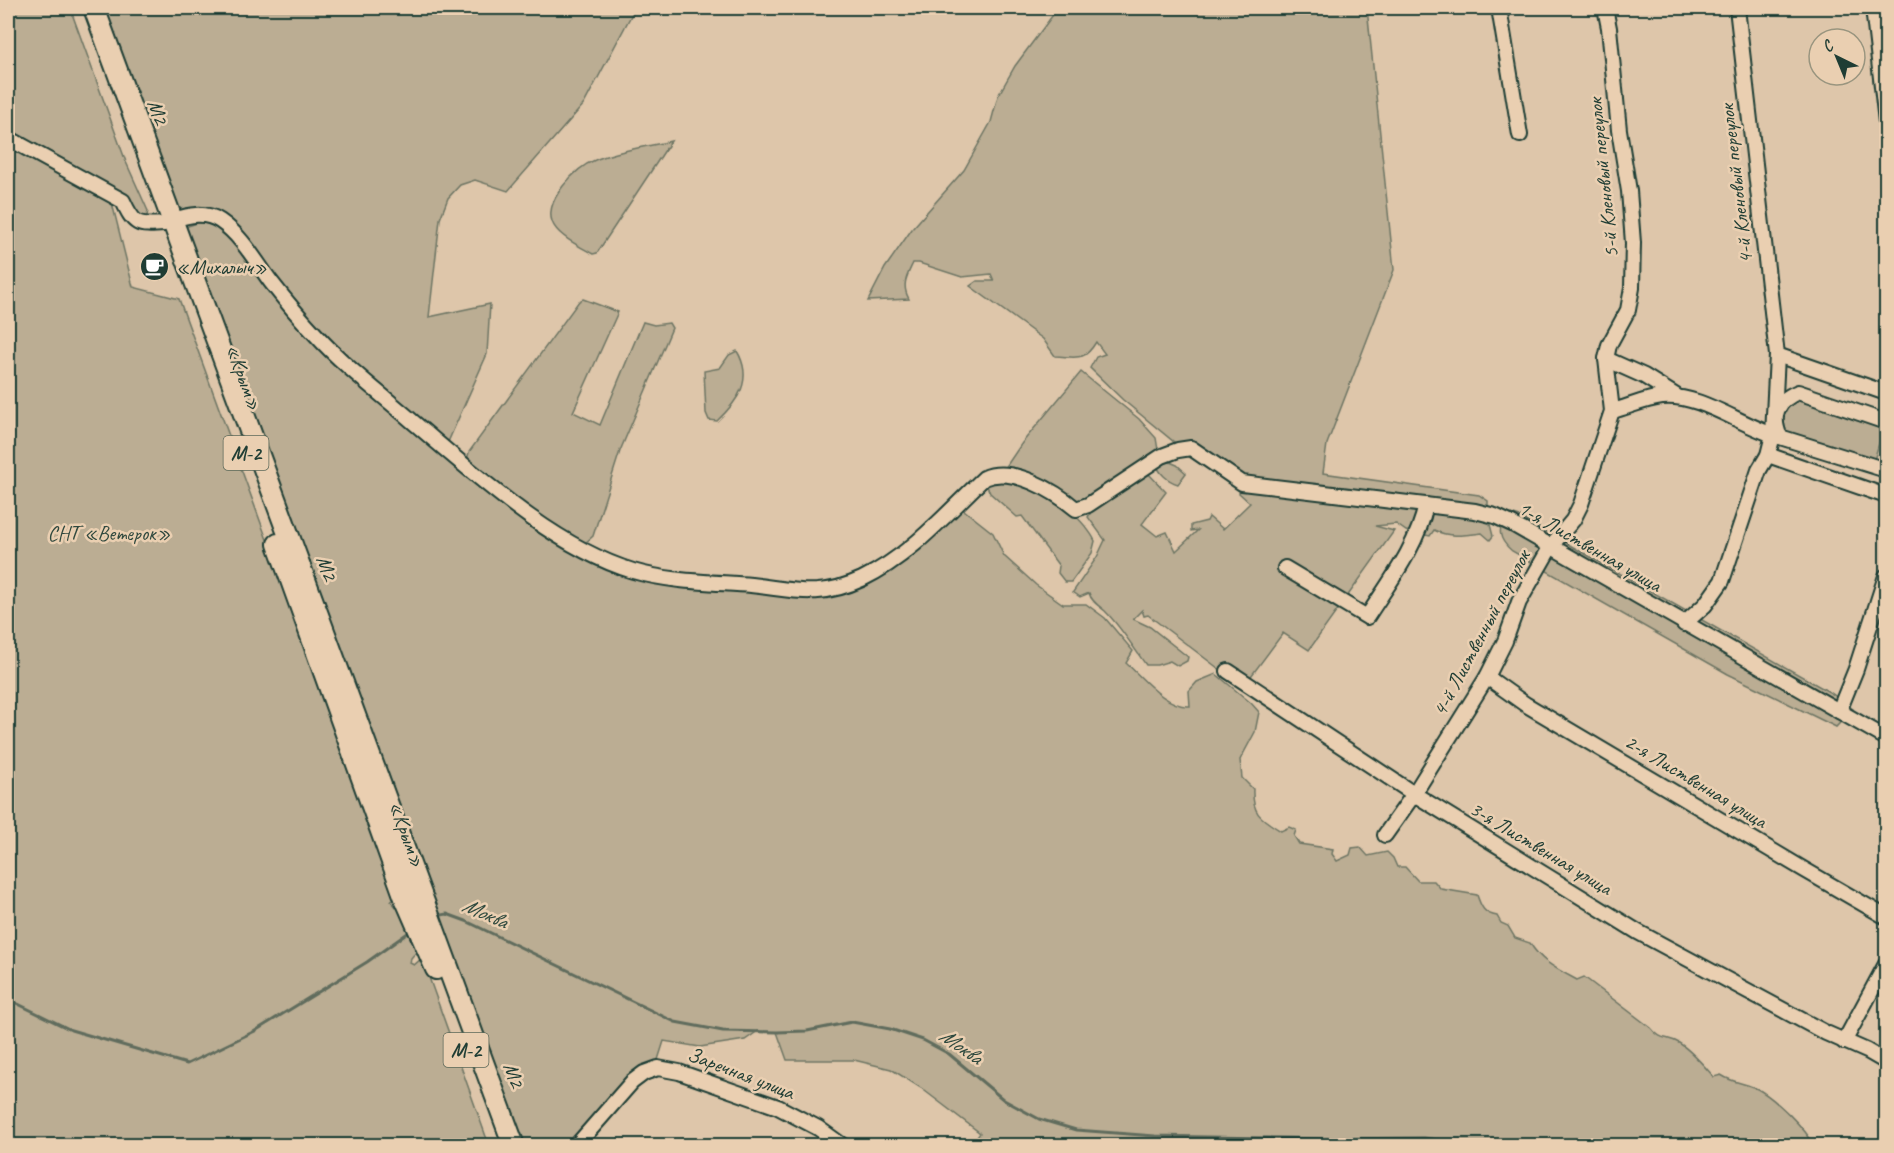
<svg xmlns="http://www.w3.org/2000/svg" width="1894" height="1153" viewBox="0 0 1894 1153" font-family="Caveat,sans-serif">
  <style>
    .green { fill: #bbad93; stroke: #6d7564; stroke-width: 1.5 }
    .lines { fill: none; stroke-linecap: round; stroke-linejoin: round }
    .stream { stroke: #606c5d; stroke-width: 3 }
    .minor-casing { stroke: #1f3d34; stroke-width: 18 }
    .highway-casing { stroke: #1f3d34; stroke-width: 24 }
    .minor { stroke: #eacfb1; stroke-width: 14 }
    .highway { stroke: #eacfb1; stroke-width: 20 }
    .labels { text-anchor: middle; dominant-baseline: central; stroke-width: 5; stroke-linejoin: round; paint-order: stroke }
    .shield { fill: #eacfb1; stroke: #5c695a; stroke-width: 1.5 }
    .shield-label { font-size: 20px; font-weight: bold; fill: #1f3d34 }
    .street-label { font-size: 21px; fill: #1f3d34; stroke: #eacfb1 }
    .poi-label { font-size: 21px; fill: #1f3d34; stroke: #eacfb1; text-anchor: start }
    .park-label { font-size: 21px; fill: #2f483e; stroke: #eacfb1 }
    .water-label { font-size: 22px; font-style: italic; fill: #2f493e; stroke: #eacfb1 }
  </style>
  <rect width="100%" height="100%" fill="#dec6aa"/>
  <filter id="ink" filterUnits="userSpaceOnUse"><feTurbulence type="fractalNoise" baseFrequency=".0167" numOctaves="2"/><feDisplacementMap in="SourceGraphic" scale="12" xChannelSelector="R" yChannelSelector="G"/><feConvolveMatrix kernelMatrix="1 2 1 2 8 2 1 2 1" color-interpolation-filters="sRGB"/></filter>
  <g filter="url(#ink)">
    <!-- green -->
    <g class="green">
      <path d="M 8,8 L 70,8 L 126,162 L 148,211 L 146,220 L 142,220 L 109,191 L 133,287 L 179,299 L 398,898 L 391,901 L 397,908 L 401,908 L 417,951 L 411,958 L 410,963 L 414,965 L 421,959 L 426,969 L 489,1145 L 8,1145 Z"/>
      <path d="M 99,8 L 635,8 L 584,104 L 508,191 L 475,180 L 460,185 L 448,198 L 440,219 L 429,317 L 490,304 L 487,354 L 448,442 L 321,334 L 216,212 L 199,208 L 174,213 Z"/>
      <path d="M 1058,8 L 1367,8 L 1394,270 L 1327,444 L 1323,473 L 1479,495 L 1488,501 L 1488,512 L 1254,483 L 1179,446 L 1123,400 L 1090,368 L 1096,357 L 1105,354 L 1096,342 C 1084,362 1077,357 1055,356 L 1043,339 L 970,286 L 977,281 L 994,281 L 991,274 L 962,277 L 919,263 L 913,263 C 907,276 901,285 909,299 L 868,301 L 885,268 L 912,229 L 964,170 L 991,122 L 998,96 L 1015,66 Z"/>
      <path d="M 671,141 L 597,253 L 593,254 C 561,236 534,224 563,186 C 571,176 582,165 595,160 C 619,150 646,147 671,141 Z"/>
      <path d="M 200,222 L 210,222 L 225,233 L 312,342 L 374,396 L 580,555 L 767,592 L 864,585 L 960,507 L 993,533 L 1004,556 L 1036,585 L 1063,604 L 1086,604 L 1105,618 L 1133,651 L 1126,663 C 1143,678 1166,708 1190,706 L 1189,691 L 1197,682 L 1216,674 L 1251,703 L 1259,712 L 1255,732 L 1240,760 L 1242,778 L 1253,789 C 1252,814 1260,818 1281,831 L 1289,827 L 1296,830 L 1294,836 L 1299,844 L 1333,849 L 1332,854 L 1337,861 L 1350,855 L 1352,848 L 1360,847 L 1368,856 L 1387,852 L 1393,858 L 1397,867 L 1405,867 L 1418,881 L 1434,881 L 1441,889 L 1477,895 C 1481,907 1484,914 1497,916 L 1501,923 L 1508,926 L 1515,938 L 1530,943 C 1541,962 1559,970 1577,980 L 1584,977 L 1651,1028 C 1661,1041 1667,1036 1679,1043 C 1693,1052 1704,1066 1714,1077 L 1721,1075 C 1735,1084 1748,1083 1761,1091 C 1777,1101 1805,1128 1814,1145 L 972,1145 L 980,1133 L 921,1088 L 891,1069 L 854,1060 L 787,1060 L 777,1032 L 758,1031 L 745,1040 L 700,1047 L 664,1041 L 657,1063 L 573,1145 L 515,1145 L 182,228 Z"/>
      <path d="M 583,299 L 618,312 L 573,412 L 600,425 L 643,322 L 654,325 L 669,323 L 672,328 L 620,451 L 593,536 L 584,544 L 530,513 L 467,460 L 469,452 L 579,301 Z"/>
      <path d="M 737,351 C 754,380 738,401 717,421 L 709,420 L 706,413 L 704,371 L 720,368 L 729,355 Z"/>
      <path d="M 1081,372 L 1139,419 L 1156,438 L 1158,450 L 1144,458 L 1144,464 L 1078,505 L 1048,482 L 1003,471 L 1022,443 Z"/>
      <path d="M 1798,400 L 1884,427 L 1874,460 L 1785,433 C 1779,421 1782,412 1789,401 Z"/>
      <path d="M 1165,460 L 1177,465 L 1186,473 L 1178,484 C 1168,481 1158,473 1156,462 Z"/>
      <path d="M 1147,472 L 1166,492 L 1142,524 L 1157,536 L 1167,532 L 1176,551 L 1198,530 L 1191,531 L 1191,525 L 1207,521 L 1209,517 L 1223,529 L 1250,503 L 1239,493 L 1240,488 L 1488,517 L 1493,536 L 1490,540 L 1482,533 C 1466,535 1449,538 1434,530 L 1430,536 L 1406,531 L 1396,524 L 1375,526 L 1394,531 L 1309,650 L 1283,633 L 1243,687 L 1148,615 L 1144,616 L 1142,610 L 1133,619 L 1150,627 L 1188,657 L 1187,661 L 1178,666 L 1170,661 L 1157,665 L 1146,665 C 1133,647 1121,627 1105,611 C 1099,606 1091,601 1089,593 L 1080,597 L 1073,592 L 1097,557 L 1105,540 L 1088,517 L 1094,507 Z"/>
      <path d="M 995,479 C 1008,481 1025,481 1037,486 C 1054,493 1087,524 1095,541 L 1092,553 L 1071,582 L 1065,582 L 1058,573 L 1059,566 L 1022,516 L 1017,517 L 990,493 L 987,486 Z"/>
      <path d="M 1507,513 L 1520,517 L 1831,693 L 1853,709 L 1836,727 L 1728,674 L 1512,551 C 1498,539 1497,529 1507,513 Z"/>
    </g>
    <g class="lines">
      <!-- stream -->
      <g class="stream">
        <path d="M 436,916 L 447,914 L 466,921 L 675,1022 L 723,1031 L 777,1032 L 807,1031 L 852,1022 L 890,1029 L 923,1040 L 949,1054 L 1004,1100 L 1039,1119 L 1076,1130 L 1155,1136 L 1328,1139 L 1424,1138 L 1481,1146"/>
        <path d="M 8,999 L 71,1030 L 187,1064 L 255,1031 L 367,962 L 412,930"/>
      </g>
      <defs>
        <g id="minor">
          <path d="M 1499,8 L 1520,135"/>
          <path d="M 1873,8 L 1886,122"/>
          <path d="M 8,138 L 123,201 C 134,225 137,226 164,224"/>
          <path d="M 173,220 C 189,215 205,211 220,221 C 242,236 256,262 271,282 C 285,300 300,318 316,335 C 345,367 380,393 412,421 C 475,474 553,547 633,571 C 670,582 712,582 751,585 C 795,590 819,599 862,579 C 910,556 946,514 984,478 C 1012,465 1056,492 1076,509 L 1088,505 L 1162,456 L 1178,450 L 1191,448 L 1242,483 L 1475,511 L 1495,516 L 1512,524 L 1886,738"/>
          <path d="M 1777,355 L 1886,393"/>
          <path d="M 1606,359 L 1644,376 L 1676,396"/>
          <path d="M 1612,411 C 1628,407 1645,399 1662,397 C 1701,393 1742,427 1780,437"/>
          <path d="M 1886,422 L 1798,392 C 1776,401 1771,416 1780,437 L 1886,470"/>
          <path d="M 1768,455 L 1886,496"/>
          <path d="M 1285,568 L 1367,617 C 1390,581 1417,547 1426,505"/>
          <path d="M 1684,624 L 1705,605 L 1722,581 L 1759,470 L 1768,455 L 1773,435 L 1777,355 L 1737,8"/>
          <path d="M 1228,671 L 1414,794 L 1638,932 L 1826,1033 L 1867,1051 L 1886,1062"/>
          <path d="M 1487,677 L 1525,704 L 1803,869 L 1886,917"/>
          <path d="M 1839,711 L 1856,669 L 1886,576"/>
          <path d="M 1385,835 L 1414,794 L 1487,677 L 1505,641 L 1519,602 L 1551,546 L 1573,520 L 1581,504 L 1612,411 L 1606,359 L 1609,345 L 1628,310 L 1632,288 L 1633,243 L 1629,191 L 1619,130 L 1609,28 L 1605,8"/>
          <path d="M 1844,1042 L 1886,964"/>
          <path d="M 576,1146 L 632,1082 L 644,1073 L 658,1068 L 679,1072 L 778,1107 L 818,1128 L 843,1146"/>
        </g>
        <g id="highway">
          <path d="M 94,8 L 514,1146"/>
          <path d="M 278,544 L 405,898 L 436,969"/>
        </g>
      </defs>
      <!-- minor casing -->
      <use href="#minor" class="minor-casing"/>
      <!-- highway casing -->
      <use href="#highway" class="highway-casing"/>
      <!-- minor -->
      <use href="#minor" class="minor"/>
      <!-- highway -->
      <use href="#highway" class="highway"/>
    </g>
  </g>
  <!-- icons -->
  <defs>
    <symbol id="cafe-disc" viewBox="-11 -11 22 22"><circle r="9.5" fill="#1f3d34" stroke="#eacfb1"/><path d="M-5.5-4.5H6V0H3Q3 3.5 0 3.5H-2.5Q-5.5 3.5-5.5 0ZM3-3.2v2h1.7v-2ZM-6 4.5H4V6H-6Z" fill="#fff"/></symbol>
  </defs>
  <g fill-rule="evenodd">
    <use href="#cafe-disc" x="138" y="250" width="33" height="33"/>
  </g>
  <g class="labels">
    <!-- shield labels -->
    <g class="shield">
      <rect x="223.5" y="436" width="45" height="34" rx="4.5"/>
      <rect x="443.5" y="1033" width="45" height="34" rx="4.5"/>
    </g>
    <g class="shield-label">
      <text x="246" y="453">М-2</text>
      <text x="466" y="1050">М-2</text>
    </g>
    <!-- street labels -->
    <g class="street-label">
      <text transform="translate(158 112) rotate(70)">М2</text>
      <text transform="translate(1603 178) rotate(-96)">5-й Кленовый переулок</text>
      <text transform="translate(1736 184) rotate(-97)">4-й Кленовый переулок</text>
      <text transform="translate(244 377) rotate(70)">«Крым»</text>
      <text transform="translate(1590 546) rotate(30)">1-я Лиственная улица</text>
      <text transform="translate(327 568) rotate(70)">М2</text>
      <text transform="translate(1481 633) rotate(-62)">4-й Лиственный переулок</text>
      <text transform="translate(1696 781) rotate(31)">2-я Лиственная улица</text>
      <text transform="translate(407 834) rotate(70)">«Крым»</text>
      <text transform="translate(1541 848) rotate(31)">3-я Лиственная улица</text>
      <text transform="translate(741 1073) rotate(21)">Заречная улица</text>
      <text transform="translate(514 1075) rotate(70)">М2</text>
    </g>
    <!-- poi labels -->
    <g class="poi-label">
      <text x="176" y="267">«Михалыч»</text>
    </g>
    <!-- park labels -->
    <g class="park-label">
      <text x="109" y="533">СНТ «Ветерок»</text>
    </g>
    <!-- water labels -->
    <g class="water-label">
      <text transform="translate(485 913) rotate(24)">Моква</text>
      <text transform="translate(961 1046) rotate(35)">Моква</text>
    </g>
  </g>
  <!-- margin -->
  <rect width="1894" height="1153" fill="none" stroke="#eacfb1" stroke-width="30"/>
  <rect x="15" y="15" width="1864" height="1123" fill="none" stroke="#1f3d34" stroke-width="2" filter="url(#ink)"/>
  <!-- north arrow -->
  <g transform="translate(1837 57) rotate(317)"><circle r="28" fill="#eacfb1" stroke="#99957f" stroke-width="1.5"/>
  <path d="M0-4.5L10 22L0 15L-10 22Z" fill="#1f3d34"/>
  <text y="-9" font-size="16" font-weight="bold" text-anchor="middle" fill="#1f3d34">С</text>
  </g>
</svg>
